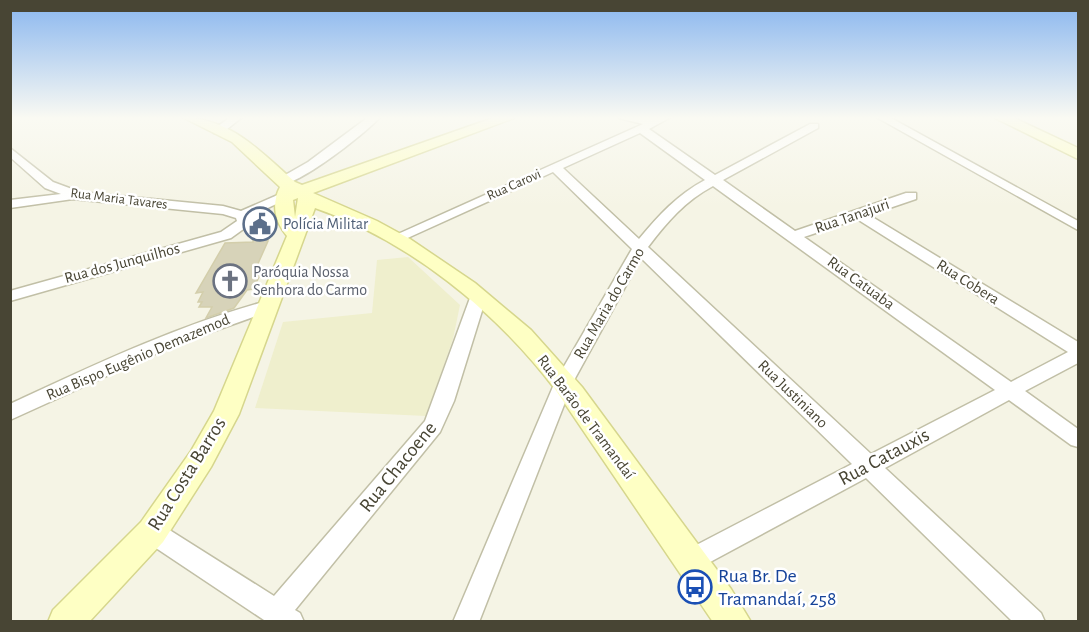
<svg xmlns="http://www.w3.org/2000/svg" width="1089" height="632" viewBox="0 0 1089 632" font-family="'Alegreya Sans',sans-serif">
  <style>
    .education { fill: #efefcd }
    .building { fill: #d7d3b9; stroke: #d3ceab; stroke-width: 1.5 }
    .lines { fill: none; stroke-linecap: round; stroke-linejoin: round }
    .street-casing { stroke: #c1bfa6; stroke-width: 3 }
    .secondary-casing { stroke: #d6d68d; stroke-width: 3 }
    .street { fill: #fff; fill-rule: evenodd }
    .secondary { fill: #feffc4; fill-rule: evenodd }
    .labels { text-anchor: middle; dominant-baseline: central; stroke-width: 5; stroke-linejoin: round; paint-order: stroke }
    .far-street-label { font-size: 14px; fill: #484534; stroke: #fff }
    .street-label { font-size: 16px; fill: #484534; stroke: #fff }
    .service-label { font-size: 16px; fill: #4e5e75; stroke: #fff; text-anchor: start }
    .worship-label { font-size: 16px; fill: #5b616d; stroke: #fff; text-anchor: start }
    .near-street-label { font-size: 20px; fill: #484534; stroke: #fff }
    .near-transit-label { font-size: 20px; fill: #164399; stroke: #fff; text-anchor: start }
  </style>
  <rect width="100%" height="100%" fill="#f5f4e5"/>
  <!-- education -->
  <path class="education" d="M 408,257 L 460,305 L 453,339 L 426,416 L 255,408 L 283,322 L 372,313 L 377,260 Z"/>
  <!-- building -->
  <path class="building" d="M 267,219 L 268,241 L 253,275 L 260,275 L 253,289 L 247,290 L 234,308 L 206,318 L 212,307 L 199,307 L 202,302 L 198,302 L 203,292 L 196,293 L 225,243 L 253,242 L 254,222 Z"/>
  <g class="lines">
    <defs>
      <g id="street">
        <path d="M 229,118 L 241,118 L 222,133 L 214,133 L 214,129 Z"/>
        <path d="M 367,118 L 379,118 C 366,133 297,187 280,184 L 280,178 L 308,162 Z"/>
        <path d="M 619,118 L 669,118 L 649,129 L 715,175 L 810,124 L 818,124 L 818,128 L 723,180 L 795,231 L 906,193 L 916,193 L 916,199 L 869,215 L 1078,342 L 1078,363 L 1025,391 L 1078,429 L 1078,447 L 1071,445 L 1009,400 L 885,468 L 1041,613 L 1045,622 L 1013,622 L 866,478 L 699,568 L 691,572 L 683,568 L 679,560 L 683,552 L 852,464 L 641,258 L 573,382 L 479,622 L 453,622 L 555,382 L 632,249 L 553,172 L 401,241 L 391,241 L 389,238 L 643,124 ZM 640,133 L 705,180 C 677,195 659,215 639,239 L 563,168 ZM 713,186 L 995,390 L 871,454 L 648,247 C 667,222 685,201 713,186 ZM 857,219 L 1068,352 L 1011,382 L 804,237 Z"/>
        <path d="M 878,118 L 891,118 L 1078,221 L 1078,230 Z"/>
        <path d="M 10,148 L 53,182 L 80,192 L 223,206 L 241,211 L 280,194 L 285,193 L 291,197 L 249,217 L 249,225 L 231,238 L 10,301 L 10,291 L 221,232 L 237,221 L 236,218 L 223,214 L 73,199 L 10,208 L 10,200 L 61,194 L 45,188 L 10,157 Z"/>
        <path d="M 478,293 L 486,298 L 454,401 L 440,432 L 295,610 L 300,613 L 304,622 L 267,622 L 144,540 L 140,532 L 144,524 L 152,521 L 160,524 L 274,596 L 425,421 L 470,298 Z"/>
        <path d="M 267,301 L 273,302 L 275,306 L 273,310 L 175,345 L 10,420 L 10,404 C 94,365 178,325 267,301 Z"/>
      </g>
      <g id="secondary">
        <path d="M 184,118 C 231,118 262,153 295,182 L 302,185 L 493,118 L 514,118 L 313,193 L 377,221 L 410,239 L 475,283 L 531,330 L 582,387 L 731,589 L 751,622 L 713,622 L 555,389 C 496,311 408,240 315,208 L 239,414 L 211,467 L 163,542 L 89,622 L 48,622 L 53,610 L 141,522 L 191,451 L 214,411 L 287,236 C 275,222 271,204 280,187 L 232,142 ZM 298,198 L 295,217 L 293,200 Z"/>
        <path d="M 995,118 L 1014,118 L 1078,148 L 1078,159 Z"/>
      </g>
    </defs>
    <!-- street casing -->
    <use href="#street" class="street-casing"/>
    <!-- secondary casing -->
    <use href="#secondary" class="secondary-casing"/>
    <!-- street -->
    <use href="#street" class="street"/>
    <!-- secondary -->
    <use href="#secondary" class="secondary"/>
  </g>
  <!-- sky -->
  <linearGradient id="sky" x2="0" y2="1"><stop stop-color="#89b6ef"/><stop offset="0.57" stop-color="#fafaf3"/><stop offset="1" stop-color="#fafaf3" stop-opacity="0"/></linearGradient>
  <rect width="1089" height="207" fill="url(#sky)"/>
  <!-- icons -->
  <defs>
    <symbol id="civic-ring" viewBox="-11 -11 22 22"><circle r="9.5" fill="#fff" stroke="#5c6f8a" stroke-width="1.5"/><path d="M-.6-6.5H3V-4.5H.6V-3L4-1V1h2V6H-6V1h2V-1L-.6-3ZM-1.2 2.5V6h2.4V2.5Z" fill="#5c6f8a"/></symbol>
    <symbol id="church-ring" viewBox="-11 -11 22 22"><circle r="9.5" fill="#fff" stroke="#6b7280" stroke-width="1.5"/><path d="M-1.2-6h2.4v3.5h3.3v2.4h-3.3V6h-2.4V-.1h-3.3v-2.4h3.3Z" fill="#6b7280"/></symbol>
    <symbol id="bus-ring" viewBox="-11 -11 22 22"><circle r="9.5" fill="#fff" stroke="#1a4fb4" stroke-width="1.5"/><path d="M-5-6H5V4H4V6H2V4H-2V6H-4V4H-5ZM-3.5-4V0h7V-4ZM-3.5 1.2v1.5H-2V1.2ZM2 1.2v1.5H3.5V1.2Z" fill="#1a4fb4"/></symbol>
  </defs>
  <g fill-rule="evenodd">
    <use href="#civic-ring" x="241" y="205" width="38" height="38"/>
    <use href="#church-ring" x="211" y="262" width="38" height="38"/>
    <use href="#bus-ring" x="676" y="568" width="38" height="38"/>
  </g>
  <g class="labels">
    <!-- far-street labels -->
    <g class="far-street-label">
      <text transform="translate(514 185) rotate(-24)">Rua Carovi</text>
      <text transform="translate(119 199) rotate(7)">Rua Maria Tavares</text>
    </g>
    <!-- street labels -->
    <g class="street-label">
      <text transform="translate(852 216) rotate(-19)">Rua Tanajuri</text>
      <text transform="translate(122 263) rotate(-15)">Rua dos Junquilhos</text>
      <text transform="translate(968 282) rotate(32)">Rua Cobera</text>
      <text transform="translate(861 283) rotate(36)">Rua Catuaba</text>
      <text transform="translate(609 303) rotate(-60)">Rua Maria do Carmo</text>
      <text transform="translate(138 357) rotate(-23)">Rua Bispo Eugênio Demazemod</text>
      <text transform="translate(793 394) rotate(44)">Rua Justiniano</text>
      <text transform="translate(586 417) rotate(53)">Rua Barão de Tramandaí</text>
    </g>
    <!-- service labels -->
    <g class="service-label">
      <text x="283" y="224">Polícia Militar</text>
    </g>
    <!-- worship labels -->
    <g class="worship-label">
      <text x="253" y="272">Paróquia Nossa<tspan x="253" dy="18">Senhora do Carmo</tspan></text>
    </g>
    <!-- near-street labels -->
    <g class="near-street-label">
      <text transform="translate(884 457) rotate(-28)">Rua Catauxis</text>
      <text transform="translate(398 467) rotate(-51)">Rua Chacoene</text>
      <text transform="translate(187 474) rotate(-58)">Rua Costa Barros</text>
    </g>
    <!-- near-transit labels -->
    <g class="near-transit-label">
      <text x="718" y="576">Rua Br. De<tspan x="718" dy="23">Tramandaí, 258</tspan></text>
    </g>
  </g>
  <!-- border -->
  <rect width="1089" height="632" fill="none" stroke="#484534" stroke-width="24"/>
</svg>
